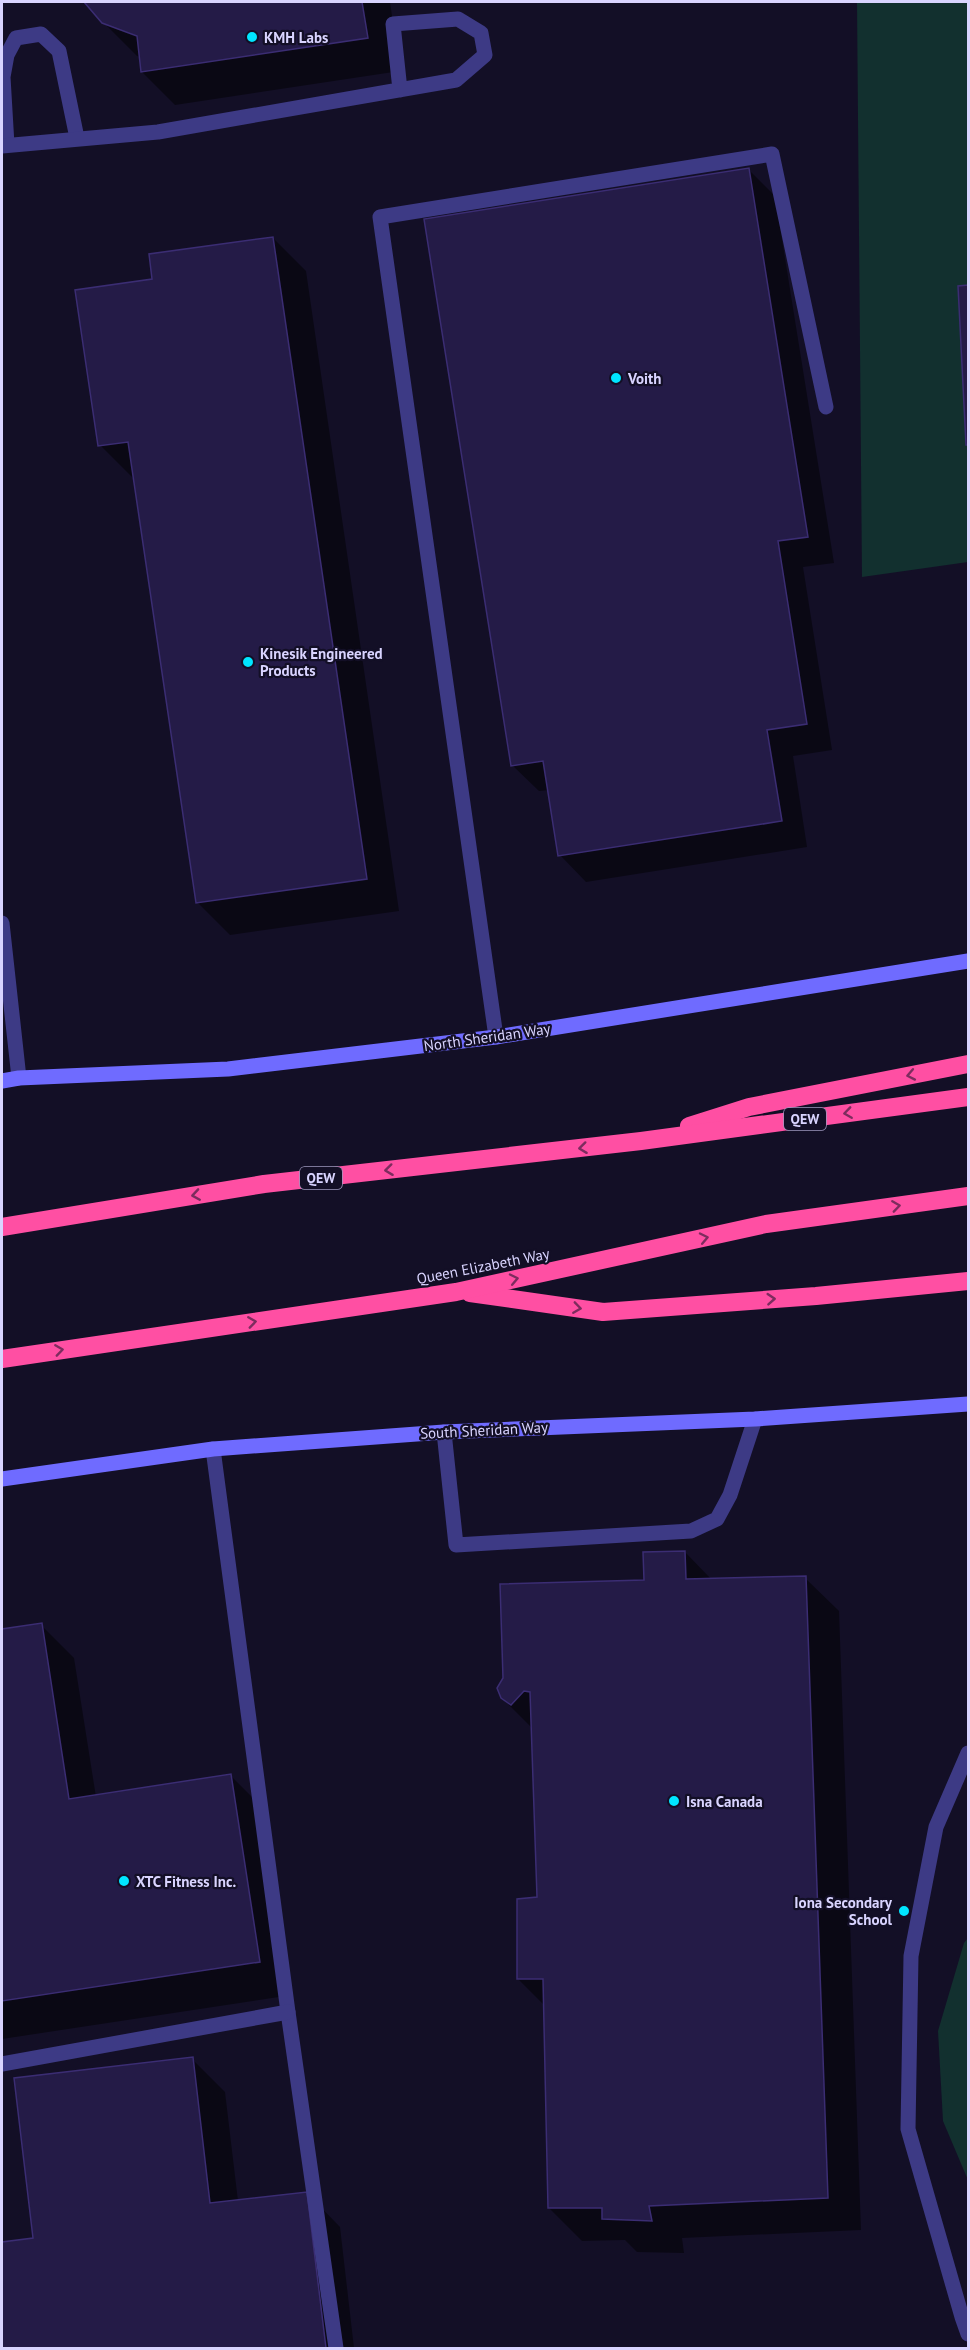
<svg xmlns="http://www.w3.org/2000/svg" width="970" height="2350" viewBox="0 0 970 2350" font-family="'PT Sans',sans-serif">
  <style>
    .green { fill: #12302f }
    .shadow { fill: #0007 }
    .building { fill: #241b47; stroke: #3b2d73; stroke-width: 1.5 }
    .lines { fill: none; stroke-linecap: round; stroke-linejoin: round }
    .lane { stroke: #3d3a85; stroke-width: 15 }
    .street { stroke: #3d3a85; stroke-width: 15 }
    .secondary { stroke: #6f6bff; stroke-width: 15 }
    .highway { stroke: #ff4fa3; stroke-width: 18 }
    .oneway { stroke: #7d2c5e }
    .poi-dot { fill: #00e5ff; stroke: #130f26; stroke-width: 2 }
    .labels { text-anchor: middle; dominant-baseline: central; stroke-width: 4.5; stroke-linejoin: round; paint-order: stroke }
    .shield { fill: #130f26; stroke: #9e99be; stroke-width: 1.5 }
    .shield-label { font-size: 14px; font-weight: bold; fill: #d9d4ff }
    .poi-label { font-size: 15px; font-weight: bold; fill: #d9d4ff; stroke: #130f26; text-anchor: start }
    .street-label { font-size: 15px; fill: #d9d4ff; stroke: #130f26 }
  </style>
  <rect width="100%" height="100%" fill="#130f26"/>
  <!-- green -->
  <g class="green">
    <path d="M 857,2 L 968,2 L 968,562 L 862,577 Z"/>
    <path d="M 968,1938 L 968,2180 L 943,2121 L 938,2031 L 964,1943 Z"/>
  </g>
  <!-- shadow -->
  <g class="shadow">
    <path d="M 86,2 L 390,2 L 400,71 L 175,105 L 142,72 L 141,57 L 137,56 L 103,22 Z"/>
    <path d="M 749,170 L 775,196 L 834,563 L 803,567 L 832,750 L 793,756 L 807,847 L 586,882 L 560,855 L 550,790 L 539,791 L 512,765 Z"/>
    <path d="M 273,238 L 306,271 L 399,911 L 230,935 L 197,902 L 135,478 L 133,478 L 100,445 Z"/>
    <path d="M 960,287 L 968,287 L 968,445 Z"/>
    <path d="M 685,1552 L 712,1580 L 805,1578 L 839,1611 L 861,2230 L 682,2238 L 684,2253 L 637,2252 L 625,2240 L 582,2241 L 549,2208 L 545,2006 L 518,1979 L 539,1898 L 533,1729 L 502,1698 Z"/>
    <path d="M 41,1625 L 74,1658 L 96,1797 L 231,1776 L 264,1809 L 292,1995 L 2,2039 L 2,1631 Z"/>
    <path d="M 192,2059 L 225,2092 L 238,2201 L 307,2193 L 340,2227 L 354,2348 L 2,2348 L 2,2243 L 34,2240 Z"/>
  </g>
  <!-- building -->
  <g class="building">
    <path d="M 84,2 L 362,2 L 368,38 L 141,72 L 137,36 L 102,23 Z"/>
    <path d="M 749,168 L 808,537 L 778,541 L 807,724 L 767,730 L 782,821 L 558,856 L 543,761 L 511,766 L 424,219 Z"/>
    <path d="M 273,237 L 367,879 L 196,903 L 128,442 L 98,446 L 75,290 L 152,279 L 149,254 Z"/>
    <path d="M 968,285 L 968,445 L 966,445 L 958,286 Z"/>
    <path d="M 685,1551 L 686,1579 L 806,1576 L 828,2198 L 649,2206 L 652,2221 L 602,2219 L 602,2208 L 548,2208 L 543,1979 L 517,1979 L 517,1899 L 537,1897 L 530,1692 L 524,1691 L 511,1705 L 501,1698 L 497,1688 L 503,1678 L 500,1584 L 644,1580 L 643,1552 Z"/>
    <path d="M 42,1623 L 69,1799 L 231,1774 L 260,1962 L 2,2001 L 2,1629 Z"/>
    <path d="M 193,2057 L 210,2203 L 307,2192 L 326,2348 L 2,2348 L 2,2242 L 33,2238 L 14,2078 Z"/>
  </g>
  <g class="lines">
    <!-- lane -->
    <g class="lane">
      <path d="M 7,145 L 3,77 L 7,55 L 16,38 L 41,34 L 59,51 L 77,138"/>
      <path d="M 2,146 L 158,132 L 456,80 L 485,55 L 481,33 L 458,19 L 393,24 L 400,90"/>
      <path d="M 496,1037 L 380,217 L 772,154 L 826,407"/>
      <path d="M 444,1432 L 456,1545 L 691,1531 L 717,1519 L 730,1495 L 755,1419"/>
      <path d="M 213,1449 L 288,2012 L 336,2348"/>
      <path d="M 968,1753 L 936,1827 L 911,1956 L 908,2129 L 962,2317 L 968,2334"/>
      <path d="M 2,2064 L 288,2012"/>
    </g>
    <!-- street -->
    <path class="street" d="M 2,923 L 19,1078"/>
    <!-- secondary -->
    <g class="secondary">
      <path d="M 2,1081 L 19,1078 L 228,1069 L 496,1037 L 968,961"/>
      <path d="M 2,1479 L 213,1449 L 444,1432 L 755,1419 L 968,1404"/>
    </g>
    <!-- highway -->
    <g class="highway">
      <path d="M 689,1126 L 749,1107 L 968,1064"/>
      <path d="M 2,1227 L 264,1184 L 641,1141 L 968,1097"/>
      <path d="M 470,1293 L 603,1312 L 816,1296 L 968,1281"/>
      <path d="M 2,1359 L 456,1292 L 766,1224 L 968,1196"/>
    </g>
  </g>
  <!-- one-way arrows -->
  <defs><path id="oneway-chevron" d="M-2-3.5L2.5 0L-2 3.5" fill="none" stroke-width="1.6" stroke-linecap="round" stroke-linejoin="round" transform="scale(1.5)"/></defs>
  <g class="oneway">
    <use href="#oneway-chevron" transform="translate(911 1075) rotate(169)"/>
    <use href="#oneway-chevron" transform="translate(848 1113) rotate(172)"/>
    <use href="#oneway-chevron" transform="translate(583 1148) rotate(173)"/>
    <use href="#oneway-chevron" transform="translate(389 1170) rotate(173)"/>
    <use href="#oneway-chevron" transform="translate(196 1195) rotate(171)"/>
    <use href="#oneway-chevron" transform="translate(896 1206) rotate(-8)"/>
    <use href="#oneway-chevron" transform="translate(704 1238) rotate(-12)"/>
    <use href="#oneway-chevron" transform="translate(514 1279) rotate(-12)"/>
    <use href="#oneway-chevron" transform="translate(771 1299) rotate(-4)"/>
    <use href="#oneway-chevron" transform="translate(577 1308) rotate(8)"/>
    <use href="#oneway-chevron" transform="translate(252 1322) rotate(-8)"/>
    <use href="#oneway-chevron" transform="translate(59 1350) rotate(-8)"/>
  </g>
  <!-- markers -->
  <g class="poi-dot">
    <circle cx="252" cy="37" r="6"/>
    <circle cx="616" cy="378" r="6"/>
    <circle cx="248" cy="662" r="6"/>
    <circle cx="674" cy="1801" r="6"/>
    <circle cx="124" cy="1881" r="6"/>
    <circle cx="904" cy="1911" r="6"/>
  </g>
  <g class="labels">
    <!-- shield labels -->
    <g class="shield">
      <rect x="784" y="1108" width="42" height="22" rx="4.5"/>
      <rect x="300" y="1167" width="42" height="22" rx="4.5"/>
    </g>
    <g class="shield-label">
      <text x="805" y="1119">QEW</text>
      <text x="321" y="1178">QEW</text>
    </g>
    <!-- poi labels -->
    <g class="poi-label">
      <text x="264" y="37">KMH Labs</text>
      <text x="628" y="378">Voith</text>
      <text x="260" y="653">Kinesik Engineered<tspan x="260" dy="17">Products</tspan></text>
      <text x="686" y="1801">Isna Canada</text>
      <text x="136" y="1881">XTC Fitness Inc.</text>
      <text x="892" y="1902" text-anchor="end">Iona Secondary<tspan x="892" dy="17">School</tspan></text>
    </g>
    <!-- street labels -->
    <g class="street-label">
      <text transform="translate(487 1037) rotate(-8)">North Sheridan Way</text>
      <text transform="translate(483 1266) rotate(-11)">Queen Elizabeth Way</text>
      <text transform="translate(484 1430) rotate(-3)">South Sheridan Way</text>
    </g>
  </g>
  <!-- border -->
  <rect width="970" height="2350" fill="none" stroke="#d9d4ff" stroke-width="6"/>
</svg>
